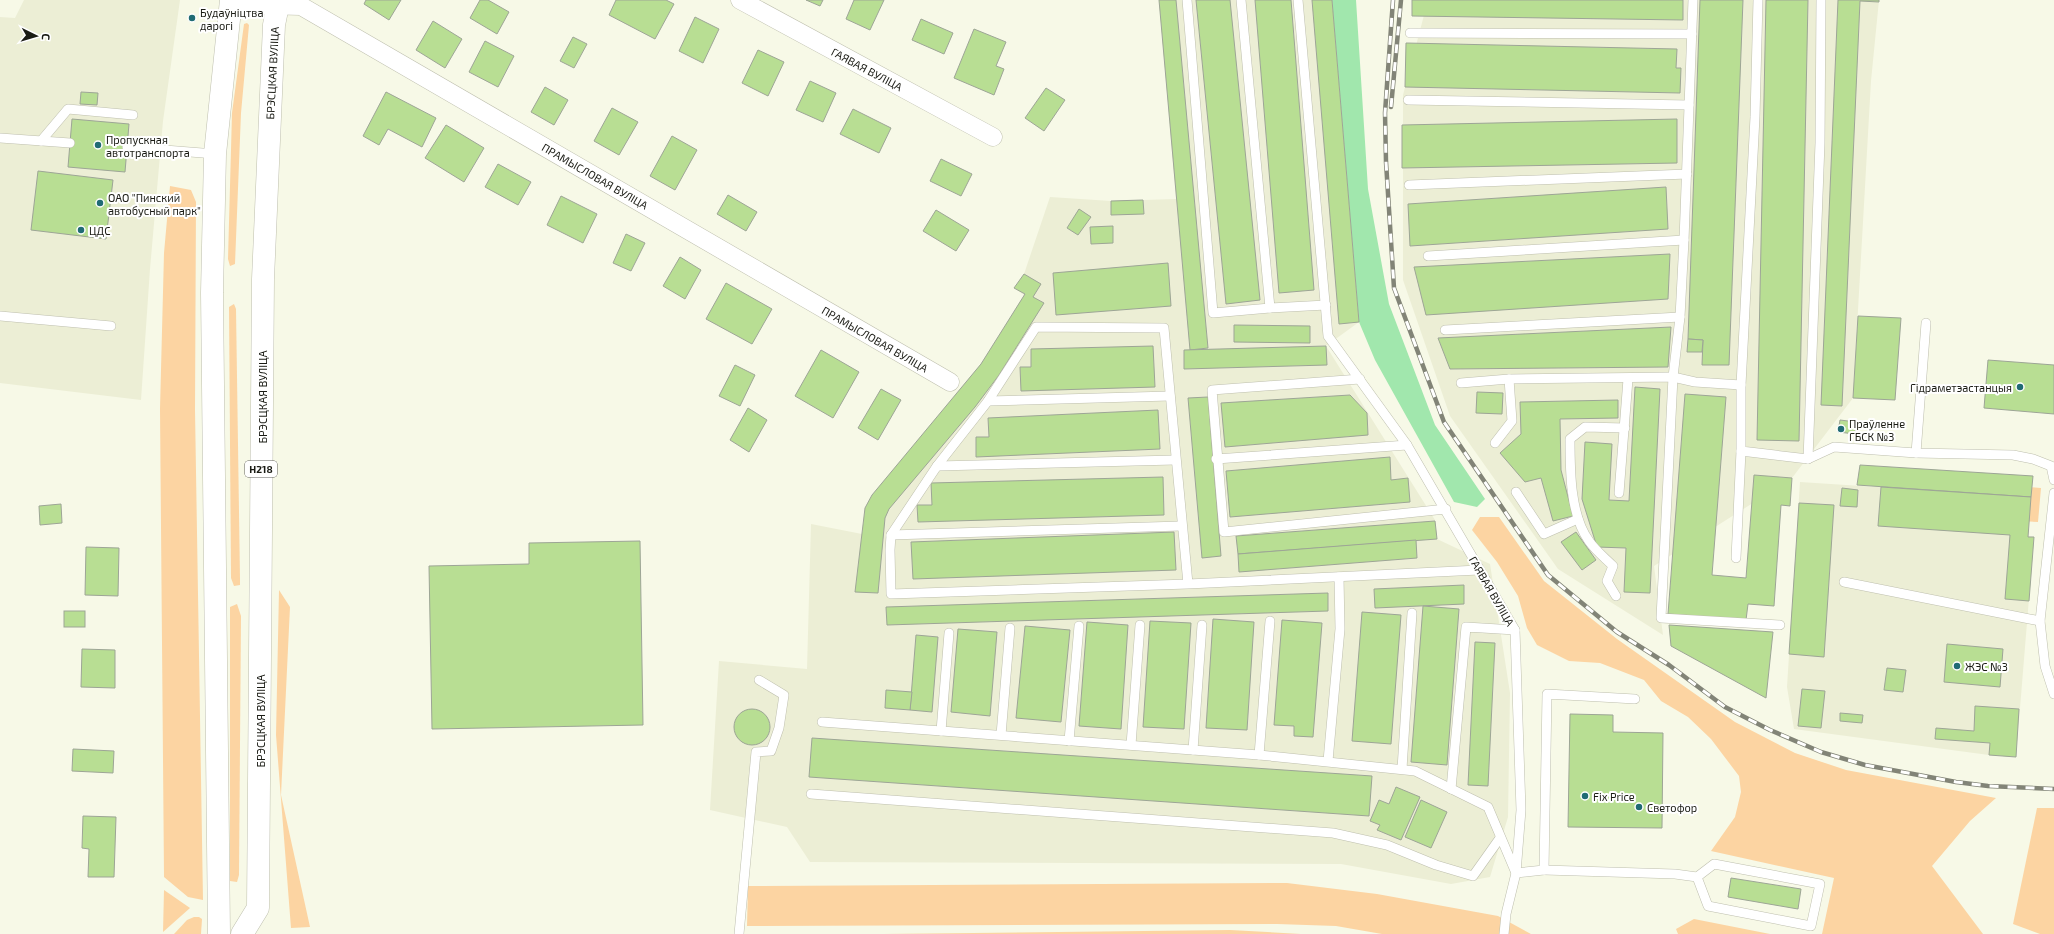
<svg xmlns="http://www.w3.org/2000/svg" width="2054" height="934" viewBox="0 0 2054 934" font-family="'Exo 2',sans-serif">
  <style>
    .built { fill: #eceed5 }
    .green { fill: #fcd4a2 }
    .water { fill: #a1e7ad }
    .building { fill: #b8de93; stroke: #9da596 }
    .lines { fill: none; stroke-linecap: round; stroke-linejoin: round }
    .service-casing { stroke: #bebfae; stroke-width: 10 }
    .minor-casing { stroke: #bebfae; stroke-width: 19 }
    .primary-casing { stroke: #bebfae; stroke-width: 23 }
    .service { stroke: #fff; stroke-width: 9 }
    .minor { stroke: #fff; stroke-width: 18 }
    .primary { stroke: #fff; stroke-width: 22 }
    .rail-casing { stroke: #828477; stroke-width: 4.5 }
    .rail { stroke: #fff; stroke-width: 3; stroke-dasharray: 9; stroke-linecap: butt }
    .poi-dot { fill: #206b74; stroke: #fff; stroke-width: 1.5 }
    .labels { text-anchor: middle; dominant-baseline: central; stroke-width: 4; stroke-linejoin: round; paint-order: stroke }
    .shield { fill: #fff; stroke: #5f5f5a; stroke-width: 1 }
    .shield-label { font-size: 10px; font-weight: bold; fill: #1a1b14 }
    .poi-label { font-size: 11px; fill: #1a1b14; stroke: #fff; text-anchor: start }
    .street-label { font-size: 11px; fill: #1a1b14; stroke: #fff }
  </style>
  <rect width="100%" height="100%" fill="#f7f9e7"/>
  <!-- built -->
  <g class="built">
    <path d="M 24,0 L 180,0 L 163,121 L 150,269 L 141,400 L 0,383 L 0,17 L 15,18 Z"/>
    <path d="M 1159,0 L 1332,0 L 1359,322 L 1326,346 L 1435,520 L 1437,539 L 1490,564 L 1510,693 L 1508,817 L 1490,877 L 1451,884 L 1341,864 L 810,862 L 787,827 L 710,810 L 719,661 L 807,669 L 811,524 L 862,534 L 958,392 L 981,364 L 1024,295 L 1014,288 L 1024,274 L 1050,197 L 1111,201 L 1176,199 Z"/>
    <path d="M 1428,0 L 1879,0 L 1871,81 L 1853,398 L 1792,478 L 1654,566 L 1663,635 L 1558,569 L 1450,416 L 1403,280 L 1403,95 Z"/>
    <path d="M 1800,482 L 2031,497 L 2028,536 L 2034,537 L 2016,757 L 1989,755 L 1794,729 L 1787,687 Z"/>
  </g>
  <!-- green -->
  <g class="green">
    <path d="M 247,23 L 249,25 L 241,113 L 235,264 L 230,266 L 228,259 L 232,113 L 244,24 Z"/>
    <path d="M 170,186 L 191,190 L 196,202 L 195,410 L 203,900 L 188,897 L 164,877 L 160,409 L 164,253 Z"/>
    <path d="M 234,304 L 236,309 L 240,579 L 240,585 L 234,586 L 231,578 L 229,307 Z"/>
    <path d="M 1988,484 L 2041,488 L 2038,522 L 1986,519 Z"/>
    <path d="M 1480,517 L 1499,517 L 1544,581 L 1617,639 L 1735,722 L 1795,753 L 1846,770 L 1996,798 L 1970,821 L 1932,866 L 1983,934 L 1822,934 L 1834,878 L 1711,851 L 1735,817 L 1741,792 L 1739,776 L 1711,739 L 1688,717 L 1661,701 L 1644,680 L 1600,663 L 1569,661 L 1537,645 L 1527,628 L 1518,596 L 1497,562 L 1472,530 Z"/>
    <path d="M 279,590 L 290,607 L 281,795 L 310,927 L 291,928 L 276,735 Z"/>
    <path d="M 237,604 L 241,616 L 239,875 L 237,882 L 230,881 L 230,607 Z"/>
    <path d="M 2037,808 L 2054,808 L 2054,934 L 2040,934 L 2013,924 Z"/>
    <path d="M 1287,883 L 1377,894 L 1498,916 L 1531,934 L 1382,934 L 1336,926 L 1277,924 L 747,926 L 748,886 Z"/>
    <path d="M 164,890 L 190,908 L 163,932 Z"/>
    <path d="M 194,917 L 199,917 L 202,919 L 201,934 L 174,934 L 187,920 Z"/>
    <path d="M 1694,919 L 1770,934 L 1678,934 L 1676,929 Z"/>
    <path d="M 1230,930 L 1301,934 L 883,934 Z"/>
  </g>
  <!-- water -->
  <path class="water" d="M 1332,0 L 1356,0 L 1368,189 L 1389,304 L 1435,425 L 1485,499 L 1477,507 L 1454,502 L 1375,360 L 1359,322 Z"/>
  <!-- building -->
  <g class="building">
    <path d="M 366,0 L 401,0 L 389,20 L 364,4 Z"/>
    <path d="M 480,0 L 488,0 L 509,12 L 497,34 L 470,18 Z"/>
    <path d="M 616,0 L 666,0 L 674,4 L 655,39 L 609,15 Z"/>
    <path d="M 806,0 L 823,0 L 820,6 Z"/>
    <path d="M 854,0 L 884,0 L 870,30 L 846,19 Z"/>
    <path d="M 1159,0 L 1176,0 L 1208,348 L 1190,350 Z"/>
    <path d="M 1196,0 L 1230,0 L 1260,300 L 1226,304 Z"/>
    <path d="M 1255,0 L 1291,0 L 1314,290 L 1279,293 Z"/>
    <path d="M 1312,0 L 1332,0 L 1359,322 L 1339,324 Z"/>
    <path d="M 1412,0 L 1683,0 L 1683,20 L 1412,16 Z"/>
    <path d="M 1700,0 L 1743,0 L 1729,365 L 1702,365 L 1703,340 L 1688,339 Z"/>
    <path d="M 1766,0 L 1808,0 L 1799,441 L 1757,440 Z"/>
    <path d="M 1838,0 L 1879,0 L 1879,2 L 1860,1 L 1842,406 L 1821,405 Z"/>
    <path d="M 695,17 L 719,29 L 703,63 L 679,51 Z"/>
    <path d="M 921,19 L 953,33 L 944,54 L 912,40 Z"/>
    <path d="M 433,21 L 462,39 L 445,68 L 416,50 Z"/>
    <path d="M 974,29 L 1006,42 L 996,66 L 1004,69 L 994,95 L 954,78 Z"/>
    <path d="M 573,37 L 587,44 L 574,68 L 560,61 Z"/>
    <path d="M 485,41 L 514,56 L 498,87 L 469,72 Z"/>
    <path d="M 1406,43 L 1677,49 L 1676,68 L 1681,68 L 1680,93 L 1405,87 Z"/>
    <path d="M 758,50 L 784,62 L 768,96 L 742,83 Z"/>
    <path d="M 810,81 L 836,93 L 823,122 L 796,110 Z"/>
    <path d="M 545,87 L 568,100 L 554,125 L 531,112 Z"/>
    <path d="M 1046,88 L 1065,100 L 1044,131 L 1025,118 Z"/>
    <path d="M 81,92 L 98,93 L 97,105 L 80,104 Z"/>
    <path d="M 386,92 L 436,118 L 422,147 L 388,129 L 379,145 L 363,136 Z"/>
    <path d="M 612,108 L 638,122 L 619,155 L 594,141 Z"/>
    <path d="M 853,109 L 891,128 L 879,153 L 840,134 Z"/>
    <path d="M 72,119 L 129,124 L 125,172 L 68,167 Z"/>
    <path d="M 1677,119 L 1677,163 L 1402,168 L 1402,125 Z"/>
    <path d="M 446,125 L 484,148 L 464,182 L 425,158 Z"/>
    <path d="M 672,136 L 697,150 L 675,190 L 650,176 Z"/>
    <path d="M 941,159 L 972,174 L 961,196 L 930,181 Z"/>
    <path d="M 498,164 L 531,182 L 518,205 L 485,187 Z"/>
    <path d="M 38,171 L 113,180 L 106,239 L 31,230 Z"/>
    <path d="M 1666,187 L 1668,229 L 1410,246 L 1408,204 Z"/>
    <path d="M 728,195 L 757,212 L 746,231 L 717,214 Z"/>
    <path d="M 561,196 L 597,214 L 583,243 L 547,225 Z"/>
    <path d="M 1143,200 L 1144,214 L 1111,215 L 1111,201 Z"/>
    <path d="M 1079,209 L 1091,217 L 1078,235 L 1067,228 Z"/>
    <path d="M 936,210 L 969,230 L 956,251 L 923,231 Z"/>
    <path d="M 1113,226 L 1113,243 L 1091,244 L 1090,227 Z"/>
    <path d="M 626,234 L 645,243 L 631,271 L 613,263 Z"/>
    <path d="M 1670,254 L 1668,299 L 1426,315 L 1414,267 Z"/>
    <path d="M 680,257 L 701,270 L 685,299 L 663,286 Z"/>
    <path d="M 1168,263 L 1171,306 L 1056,315 L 1053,273 Z"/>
    <path d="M 1024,274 L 1041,284 L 1033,297 L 1044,303 L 999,375 L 975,407 L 889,509 L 885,518 L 878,593 L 855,592 L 865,508 L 872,495 L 981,364 L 1025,294 L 1014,288 Z"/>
    <path d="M 726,283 L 772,309 L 752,344 L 706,319 Z"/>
    <path d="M 1858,316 L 1901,318 L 1895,400 L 1853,398 Z"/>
    <path d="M 1234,325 L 1310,326 L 1310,343 L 1234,342 Z"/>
    <path d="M 1671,327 L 1668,367 L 1450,369 L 1438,338 Z"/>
    <path d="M 1688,339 L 1703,340 L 1702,352 L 1687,352 Z"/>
    <path d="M 1153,346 L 1155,387 L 1021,391 L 1020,367 L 1031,367 L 1031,349 Z"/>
    <path d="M 1326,346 L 1327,365 L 1184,369 L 1184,350 Z"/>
    <path d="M 821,350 L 859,372 L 833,418 L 795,396 Z"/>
    <path d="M 1988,360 L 2054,365 L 2054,414 L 1984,408 Z"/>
    <path d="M 735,365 L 755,375 L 740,406 L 719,396 Z"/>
    <path d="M 1635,387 L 1660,389 L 1650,593 L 1624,592 L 1626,548 L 1597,547 L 1582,499 L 1585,442 L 1612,444 L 1609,500 L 1629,501 Z"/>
    <path d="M 881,389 L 901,400 L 878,440 L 858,428 Z"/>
    <path d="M 1477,392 L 1503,393 L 1502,414 L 1476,413 Z"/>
    <path d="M 1685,394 L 1726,397 L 1712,575 L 1746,578 L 1754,475 L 1792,478 L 1790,506 L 1781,505 L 1774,606 L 1748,604 L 1746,620 L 1668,614 Z"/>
    <path d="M 1350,395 L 1367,413 L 1368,435 L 1225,447 L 1221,403 Z"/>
    <path d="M 1208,397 L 1221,556 L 1202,558 L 1188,398 Z"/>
    <path d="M 1618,400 L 1618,418 L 1560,419 L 1561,470 L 1573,516 L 1553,521 L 1541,478 L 1525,482 L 1500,453 L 1521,434 L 1520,402 Z"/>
    <path d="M 748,408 L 767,420 L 749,452 L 730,440 Z"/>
    <path d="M 1158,410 L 1160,449 L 976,457 L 976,437 L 989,437 L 988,418 Z"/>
    <path d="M 1840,420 L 1856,422 L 1855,434 L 1838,432 Z"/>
    <path d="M 1390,457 L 1391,480 L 1408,478 L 1410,502 L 1230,517 L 1226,471 Z"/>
    <path d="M 1860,465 L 2033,476 L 2031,497 L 1857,485 Z"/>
    <path d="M 1163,477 L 1164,515 L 918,522 L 917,505 L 932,505 L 931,483 Z"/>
    <path d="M 1881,487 L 2031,497 L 2028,537 L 2034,537 L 2029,601 L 2005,599 L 2010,535 L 1878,526 Z"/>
    <path d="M 1842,488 L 1858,490 L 1857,507 L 1840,506 Z"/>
    <path d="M 1799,503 L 1834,505 L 1824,657 L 1789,654 Z"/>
    <path d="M 61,504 L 62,523 L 40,525 L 39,506 Z"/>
    <path d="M 1435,521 L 1437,539 L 1238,554 L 1236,536 Z"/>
    <path d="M 1174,532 L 1176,570 L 913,579 L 911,542 Z"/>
    <path d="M 1576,532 L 1596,560 L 1582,570 L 1561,542 Z"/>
    <path d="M 1416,540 L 1417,558 L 1239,572 L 1238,554 Z"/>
    <path d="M 640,541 L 643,725 L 432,729 L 429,566 L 529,564 L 529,543 Z"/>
    <path d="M 86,547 L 119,548 L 118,596 L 85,595 Z"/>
    <path d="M 1464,585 L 1464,604 L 1375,608 L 1374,589 Z"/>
    <path d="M 1328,593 L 1328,611 L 887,625 L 886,607 Z"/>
    <path d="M 1423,606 L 1459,609 L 1447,765 L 1411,762 Z"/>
    <rect x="64" y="611" width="21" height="16"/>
    <path d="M 1362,612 L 1401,615 L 1391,744 L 1352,741 Z"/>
    <path d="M 1213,619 L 1254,622 L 1247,730 L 1206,728 Z"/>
    <path d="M 1282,620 L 1322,623 L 1313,737 L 1294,736 L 1294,726 L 1274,725 Z"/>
    <path d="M 1150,621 L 1191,623 L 1184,729 L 1143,727 Z"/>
    <path d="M 1087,622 L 1128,625 L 1121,729 L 1079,726 Z"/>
    <path d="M 1669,625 L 1773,632 L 1766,698 L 1671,646 Z"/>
    <path d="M 1025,626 L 1070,630 L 1061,722 L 1016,718 Z"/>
    <path d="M 958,629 L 997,632 L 990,716 L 951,712 Z"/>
    <path d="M 916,635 L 938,637 L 932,712 L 910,710 Z"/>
    <path d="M 1475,642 L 1495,643 L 1488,786 L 1468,785 Z"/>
    <path d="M 1947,644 L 2003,649 L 2000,687 L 1944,682 Z"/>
    <path d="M 82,649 L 115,650 L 115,688 L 81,687 Z"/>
    <path d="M 1887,668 L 1906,670 L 1903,692 L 1884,690 Z"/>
    <path d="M 1802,689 L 1825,691 L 1821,728 L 1798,726 Z"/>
    <path d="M 886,690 L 912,692 L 910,710 L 885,708 Z"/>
    <path d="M 1975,706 L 2019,709 L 2016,757 L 1989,755 L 1990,743 L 1935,739 L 1936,728 L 1974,731 Z"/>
    <circle cx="752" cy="727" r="18"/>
    <path d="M 1840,713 L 1863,715 L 1862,723 L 1840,721 Z"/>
    <path d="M 1570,714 L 1613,715 L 1613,732 L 1663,733 L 1662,828 L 1568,827 Z"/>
    <path d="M 812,738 L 1372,776 L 1369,816 L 809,777 Z"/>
    <path d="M 73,749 L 114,751 L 113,773 L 72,771 Z"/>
    <path d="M 1396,787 L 1420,797 L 1401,840 L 1377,830 L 1380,825 L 1370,821 L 1379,800 L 1389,804 Z"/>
    <path d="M 1421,800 L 1447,812 L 1431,848 L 1405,837 Z"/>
    <path d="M 83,816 L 116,817 L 114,877 L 88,877 L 89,849 L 82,848 Z"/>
    <path d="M 1731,878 L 1801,889 L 1798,909 L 1728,897 Z"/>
  </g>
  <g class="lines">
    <defs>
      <g id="service">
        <path d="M 1187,0 L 1213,313 L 1270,308"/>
        <path d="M 1241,0 L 1270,308 L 1326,305"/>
        <path d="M 1298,0 L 1328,336 L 1407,445 L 1515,630 L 1521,810 L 1516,873 L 1506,914 L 1504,934"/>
        <path d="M 1693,0 L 1684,240 L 1680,317 L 1673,377 L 1661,618 L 1780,625"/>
        <path d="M 1758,0 L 1755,117 L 1741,385 L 1741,451 L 1808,459"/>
        <path d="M 1821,0 L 1820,143 L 1808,459 L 1834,447 L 1916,453 L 2013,455 L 2033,459 L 2051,466 L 2054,480"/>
        <path d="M 1410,33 L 1692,34"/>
        <path d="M 1408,100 L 1689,105"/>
        <path d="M 0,138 L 70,143"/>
        <path d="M 41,141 L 68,109 L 133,115"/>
        <path d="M 127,147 L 215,154"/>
        <path d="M 1409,185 L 1687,174"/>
        <path d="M 1428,256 L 1684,240"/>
        <path d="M 0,316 L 111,326"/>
        <path d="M 1445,330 L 1680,317"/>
        <path d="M 1360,379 L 1212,390 L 1224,532 L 1446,509"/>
        <path d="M 1461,383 L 1509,379 L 1673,377 L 1695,382 L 1741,385"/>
        <path d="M 988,401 L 1170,396"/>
        <path d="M 1495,443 L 1512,421 L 1509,379"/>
        <path d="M 1916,453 L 1926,323"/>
        <path d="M 1216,459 L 1407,445"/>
        <path d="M 937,466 L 1175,460"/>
        <path d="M 1516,492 L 1544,534 L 1578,519"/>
        <path d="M 1619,493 L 1628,379"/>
        <path d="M 2054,493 L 2040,621 L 2045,666 L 2054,694"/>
        <path d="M 891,535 L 1181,526"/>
        <path d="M 1736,558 L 1741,451"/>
        <path d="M 1844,582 L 2040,621"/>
        <path d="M 1188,584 L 1164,328 L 1036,327 L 988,401 L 937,466 L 891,535 L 890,550 L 891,594 L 1188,584 L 1479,570"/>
        <path d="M 1616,596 L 1607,581 L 1613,566 C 1605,558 1595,550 1589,541 C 1570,515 1570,470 1570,439 L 1585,427 L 1625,428"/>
        <path d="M 1635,699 L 1547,694 L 1544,870 L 1675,874 L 1697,877 L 1708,906 L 1811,926 L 1820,884 L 1714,864 L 1697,877"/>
        <path d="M 822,722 L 1259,755 L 1415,771 L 1488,807 L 1516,873 L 1544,870"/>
        <path d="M 941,731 L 949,633"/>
        <path d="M 1001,735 L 1010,628"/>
        <path d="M 1069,741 L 1079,626"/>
        <path d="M 1131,745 L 1140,625"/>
        <path d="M 1193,750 L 1202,625"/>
        <path d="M 1259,755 L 1270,621"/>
        <path d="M 1328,761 L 1340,629 L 1339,577"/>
        <path d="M 1402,769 L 1412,613"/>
        <path d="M 1451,789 L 1466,627 L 1515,630"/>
        <path d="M 811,794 L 1333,833 L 1387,845 L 1436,865 L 1473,876 L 1500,838"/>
        <path d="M 739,934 L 756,752 L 771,751 L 779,728 L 784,695 L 759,680"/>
      </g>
      <g id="minor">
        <path d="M 740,0 L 993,137"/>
        <path d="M 230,4 L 301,6 L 950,382"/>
      </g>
      <g id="primary">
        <path d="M 219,934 L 212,293 L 215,154 L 231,0"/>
        <path d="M 242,934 L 258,908 L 263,279 L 274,25 L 279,0"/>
      </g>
    </defs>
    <!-- service casing -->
    <use href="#service" class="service-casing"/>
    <!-- minor casing -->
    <use href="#minor" class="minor-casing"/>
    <!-- primary casing -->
    <use href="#primary" class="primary-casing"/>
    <!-- service -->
    <use href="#service" class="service"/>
    <!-- minor -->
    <use href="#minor" class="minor"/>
    <!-- primary -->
    <use href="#primary" class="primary"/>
    <defs>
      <g id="rail">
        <path d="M 1393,0 L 1385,113 L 1386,162 L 1394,288 L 1444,422 L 1548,575 L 1617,632 L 1669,665 L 1725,707 L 1770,730 L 1821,752 L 1865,765 L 1956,782 L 1988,786 L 2054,789"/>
        <path d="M 1391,107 L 1401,0"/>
      </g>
    </defs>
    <!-- rail casing -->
    <use href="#rail" class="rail-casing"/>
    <!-- rail -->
    <use href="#rail" class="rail"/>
  </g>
  <!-- markers -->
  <g class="poi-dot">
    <circle cx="192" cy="18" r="4"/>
    <circle cx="98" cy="145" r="4"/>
    <circle cx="100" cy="203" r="4"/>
    <circle cx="81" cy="230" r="4"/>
    <circle cx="2020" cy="387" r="4"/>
    <circle cx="1841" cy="429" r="4"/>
    <circle cx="1957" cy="666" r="4"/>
    <circle cx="1585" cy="796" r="4"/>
    <circle cx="1639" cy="807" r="4"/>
  </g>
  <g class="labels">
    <!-- shield labels -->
    <rect class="shield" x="245" y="461" width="32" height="16" rx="3"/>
    <g class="shield-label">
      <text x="261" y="469">Н218</text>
    </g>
    <!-- poi labels -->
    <g class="poi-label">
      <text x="200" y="12">Будаўніцтва<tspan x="200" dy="13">дарогі</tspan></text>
      <text x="106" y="139">Пропускная<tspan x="106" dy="13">автотранспорта</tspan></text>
      <text x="108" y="197">ОАО "Пинский<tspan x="108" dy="13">автобусный парк"</tspan></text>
      <text x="89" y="230">ЦДС</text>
      <text x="2012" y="387" text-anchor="end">Гідраметэастанцыя</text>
      <text x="1849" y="423">Праўленне<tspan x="1849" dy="13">ГБСК №3</tspan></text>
      <text x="1965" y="666">ЖЭС №3</text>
      <text x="1593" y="796">Fix Price</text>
      <text x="1647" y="807">Светофор</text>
    </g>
    <!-- street labels -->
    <g class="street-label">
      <text transform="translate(867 69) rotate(28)">ГАЯВАЯ ВУЛІЦА</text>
      <text transform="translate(272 73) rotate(-87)">БРЭСЦКАЯ ВУЛІЦА</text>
      <text transform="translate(595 176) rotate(30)">ПРАМЫСЛОВАЯ ВУЛІЦА</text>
      <text transform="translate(875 339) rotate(30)">ПРАМЫСЛОВАЯ ВУЛІЦА</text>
      <text transform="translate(262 397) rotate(-90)">БРЭСЦКАЯ ВУЛІЦА</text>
      <text transform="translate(1492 591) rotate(60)">ГАЯВАЯ ВУЛІЦА</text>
      <text transform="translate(260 721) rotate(-90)">БРЭСЦКАЯ ВУЛІЦА</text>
    </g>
  </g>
  <!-- north arrow -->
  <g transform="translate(36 36) rotate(95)" stroke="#ffffff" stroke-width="3" paint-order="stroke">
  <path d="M0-3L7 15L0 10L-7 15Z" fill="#1a1b14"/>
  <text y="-6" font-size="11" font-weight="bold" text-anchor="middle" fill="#1a1b14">С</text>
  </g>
</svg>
